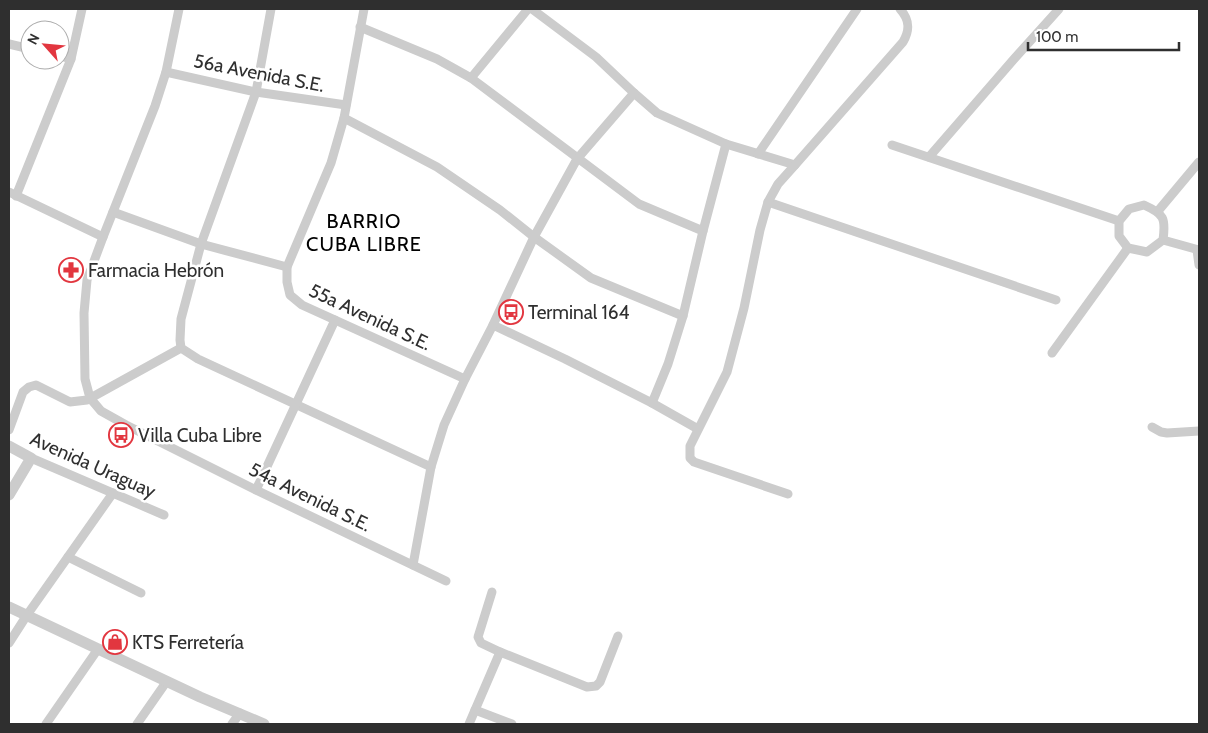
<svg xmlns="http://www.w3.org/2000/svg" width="1208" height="733" viewBox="0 0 1208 733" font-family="Cabin,sans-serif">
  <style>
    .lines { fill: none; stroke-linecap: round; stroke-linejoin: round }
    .minor { stroke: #ccc; stroke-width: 9 }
    .tertiary { stroke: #ccc; stroke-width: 11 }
    .labels { text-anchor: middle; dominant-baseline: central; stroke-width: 5; stroke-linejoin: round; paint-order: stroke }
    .street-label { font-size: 19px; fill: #2f2f2f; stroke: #fff }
    .poi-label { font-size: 19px; fill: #2f2f2f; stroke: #fff; text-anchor: start }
    .neighbourhood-label { font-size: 20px; letter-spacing: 1px; fill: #000; stroke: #fff }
  </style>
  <rect width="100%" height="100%" fill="#fff"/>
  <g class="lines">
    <!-- minor -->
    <g class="minor">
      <path d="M 179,9 L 166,72 L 155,106 L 103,237 L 87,280 L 84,313 L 85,379 L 90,398 L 101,411 L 126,425 L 256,490 L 446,581"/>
      <path d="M 271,9 L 256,92 L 201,244 L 181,319 L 180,340 L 181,348 L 198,359 L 431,467"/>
      <path d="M 364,9 L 344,118 L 331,163 L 287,267 L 287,282 L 290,295 L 302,305 L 465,379"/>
      <path d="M 532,9 L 596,57 L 634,93 L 657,113 L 726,144 L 795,165"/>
      <path d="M 360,27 L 437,59 L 471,78 L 639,204 L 703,231"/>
      <path d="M 9,44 L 30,49"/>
      <path d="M 60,56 L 71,59"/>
      <path d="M 166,72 L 256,92 L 346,105"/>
      <path d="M 471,78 L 528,9"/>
      <path d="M 344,118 L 437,167 L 500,210 L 534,237 L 591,278 L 683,316"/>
      <path d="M 892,145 L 1119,221"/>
      <path d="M 758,154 L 857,9"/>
      <path d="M 929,157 L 1014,59 L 1059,9"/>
      <path d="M 9,192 L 103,237"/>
      <path d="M 16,196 L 71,59 L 82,9"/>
      <path d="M 768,202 L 1056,300"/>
      <path d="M 1144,205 C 1164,214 1166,218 1163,240 L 1147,252 L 1128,248 L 1119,236 L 1119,221 L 1129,209 Z"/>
      <path d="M 1158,211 L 1199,162"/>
      <path d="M 113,212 L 201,244 L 287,267"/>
      <path d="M 1163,240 L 1199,250"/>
      <path d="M 1197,250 L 1199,265"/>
      <path d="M 493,325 L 565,359 L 652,403 L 668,364 L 683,316 L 703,231 L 726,144"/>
      <path d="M 1052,353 L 1128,248"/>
      <path d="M 652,403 L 698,429"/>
      <path d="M 1152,427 L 1161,432 L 1167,433 L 1199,431"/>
      <path d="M 9,430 L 23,392 L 29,387 L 36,385 L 70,402 L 87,400 L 181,348"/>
      <path d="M 31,458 L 164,515"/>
      <path d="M 256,490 L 335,320"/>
      <path d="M 788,494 L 694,462 L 690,458 L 690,446 L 727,372 L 744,308 L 760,230 L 768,202 L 778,184 L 795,165 L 903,42 C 910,30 910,20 900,9"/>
      <path d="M 68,557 L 141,593"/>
      <path d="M 413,565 L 431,467 L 444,425 L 465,379 L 493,325 L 534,237 L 577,159 L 634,93"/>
      <path d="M 9,643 L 27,615 L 113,493"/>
      <path d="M 500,652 L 587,687 L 596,686 L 600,682 L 618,636"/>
      <path d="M 475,710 L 512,724"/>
      <path d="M 46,724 L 98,649"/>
      <path d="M 137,724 L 167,681"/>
      <path d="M 232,724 L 240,713"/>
      <path d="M 469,724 L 500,652 L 481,643 L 478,637 L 492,592"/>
    </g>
    <!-- tertiary -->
    <g class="tertiary">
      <path d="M 9,446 L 31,458 L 9,495"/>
      <path d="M 9,607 L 200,697 L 264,724"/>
    </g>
  </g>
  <!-- icons -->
  <defs>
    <symbol id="pharmacy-ring" viewBox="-11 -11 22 22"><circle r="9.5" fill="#fff" stroke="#e2363f" stroke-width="1.5"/><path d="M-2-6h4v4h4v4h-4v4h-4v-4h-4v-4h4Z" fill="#e2363f"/></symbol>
    <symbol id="bus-ring" viewBox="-11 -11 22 22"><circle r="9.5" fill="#fff" stroke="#e2363f" stroke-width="1.5"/><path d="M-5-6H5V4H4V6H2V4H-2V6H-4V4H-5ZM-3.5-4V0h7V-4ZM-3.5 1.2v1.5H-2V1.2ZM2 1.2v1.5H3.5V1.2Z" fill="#e2363f"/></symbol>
    <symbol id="shop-ring" viewBox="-11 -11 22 22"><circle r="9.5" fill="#fff" stroke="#e2363f" stroke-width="1.5"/><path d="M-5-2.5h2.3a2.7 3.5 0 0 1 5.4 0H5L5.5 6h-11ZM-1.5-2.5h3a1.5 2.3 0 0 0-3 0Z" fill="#e2363f"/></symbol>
  </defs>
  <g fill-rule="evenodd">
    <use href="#pharmacy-ring" x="57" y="256" width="28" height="28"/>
    <use href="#bus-ring" x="497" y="298" width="28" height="28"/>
    <use href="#bus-ring" x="107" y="421" width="28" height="28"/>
    <use href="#shop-ring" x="101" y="628" width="28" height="28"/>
  </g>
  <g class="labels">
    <!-- street labels -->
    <g class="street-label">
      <text transform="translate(259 73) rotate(11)">56a Avenida S.E.</text>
      <text transform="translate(370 317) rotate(25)">55a Avenida S.E.</text>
      <text transform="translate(93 465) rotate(24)">Avenida Uraguay</text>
      <text transform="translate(310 497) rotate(26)">54a Avenida S.E.</text>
    </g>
    <!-- poi labels -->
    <g class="poi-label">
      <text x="88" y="270">Farmacia Hebrón</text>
      <text x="528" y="312">Terminal 164</text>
      <text x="138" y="435">Villa Cuba Libre</text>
      <text x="132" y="642">KTS Ferretería</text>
    </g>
    <!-- neighbourhood labels -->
    <g class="neighbourhood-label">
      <text x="364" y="221">BARRIO<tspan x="364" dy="23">CUBA LIBRE</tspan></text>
    </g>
  </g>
  <!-- border -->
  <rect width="1208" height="733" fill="none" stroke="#2f2f2f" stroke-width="20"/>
  <!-- north arrow -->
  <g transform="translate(45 45) rotate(297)"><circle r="24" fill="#ffffff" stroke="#acacac"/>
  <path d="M0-4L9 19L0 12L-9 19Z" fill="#e2363f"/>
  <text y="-8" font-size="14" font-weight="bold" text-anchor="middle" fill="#2f2f2f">N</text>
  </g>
  <!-- scale -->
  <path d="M1028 42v8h151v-8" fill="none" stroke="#2f2f2f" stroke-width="2.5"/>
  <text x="1036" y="42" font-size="15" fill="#2f2f2f" stroke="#ffffff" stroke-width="4" paint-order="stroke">100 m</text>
</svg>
